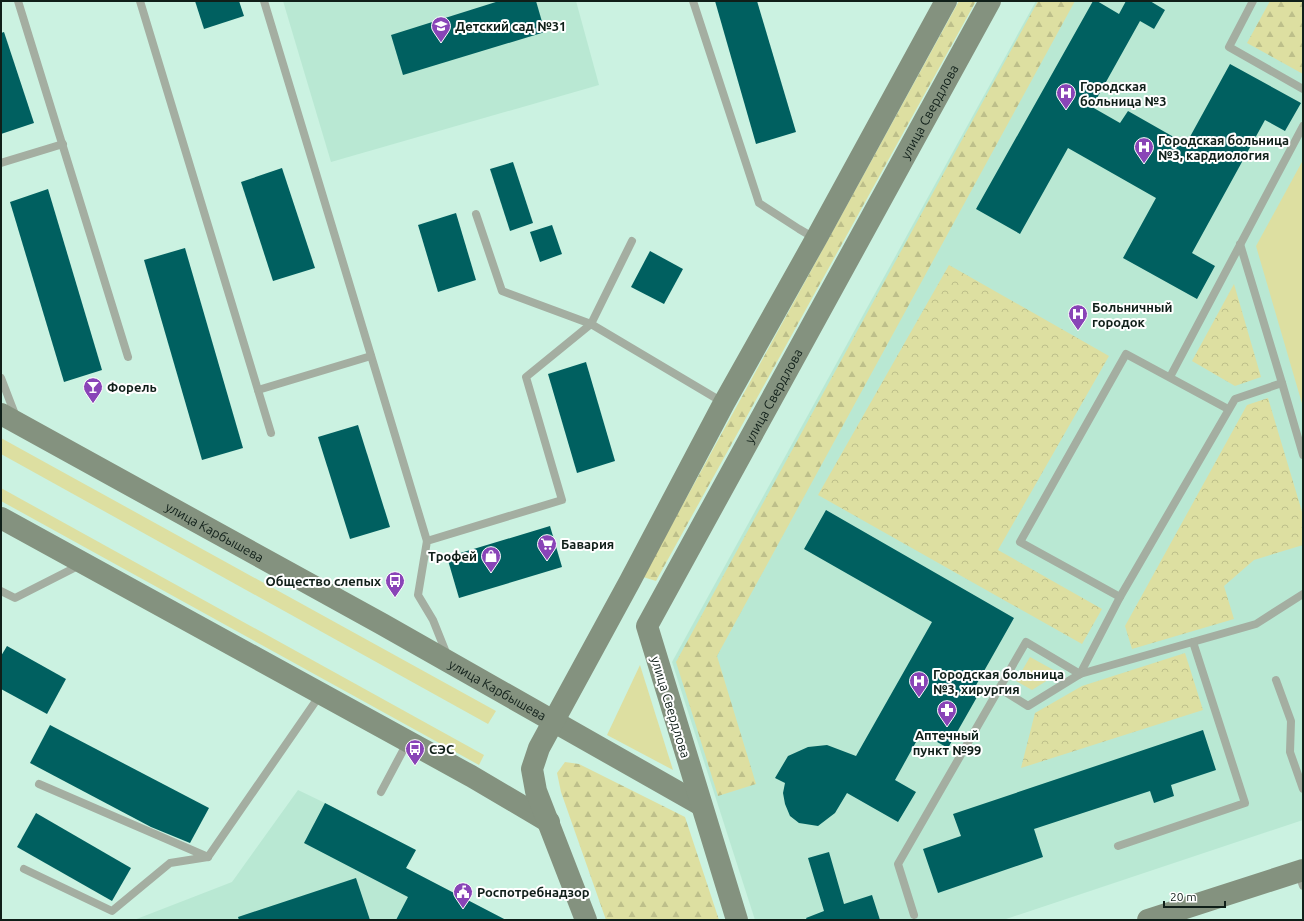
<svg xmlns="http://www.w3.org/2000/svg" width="1304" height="921" viewBox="0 0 1304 921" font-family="Ubuntu,sans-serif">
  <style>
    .built { fill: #b9e8d3 }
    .green { fill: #dddfa1 }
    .forest { fill: url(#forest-firs) }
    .park { fill: url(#park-crowns) }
    .building { fill: #006060 }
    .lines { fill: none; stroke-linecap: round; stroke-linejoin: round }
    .lane { stroke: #a4aea1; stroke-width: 8 }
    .secondary { stroke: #84927f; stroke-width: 22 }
    .labels { text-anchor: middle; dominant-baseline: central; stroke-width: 4; stroke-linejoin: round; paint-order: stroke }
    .poi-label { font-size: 13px; font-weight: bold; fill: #101f19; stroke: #fff; text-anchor: start }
    .street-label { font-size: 13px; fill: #101f19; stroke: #fff }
  </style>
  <defs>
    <pattern id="forest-firs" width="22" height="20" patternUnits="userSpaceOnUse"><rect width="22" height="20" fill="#dddfa1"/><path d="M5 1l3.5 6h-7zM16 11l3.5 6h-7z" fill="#bdbf8a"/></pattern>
    <pattern id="park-crowns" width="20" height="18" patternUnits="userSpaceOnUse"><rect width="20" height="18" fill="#dddfa1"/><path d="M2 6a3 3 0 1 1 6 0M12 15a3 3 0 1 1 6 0" fill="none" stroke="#bdbf8a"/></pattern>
  </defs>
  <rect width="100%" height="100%" fill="#cbf2e1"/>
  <!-- built -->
  <g class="built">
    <path d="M 283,1 L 576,1 L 599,85 L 331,162 Z"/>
    <path d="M 1036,1 L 1303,1 L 1303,820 L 1003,920 L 755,920 L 672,662 Z"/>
    <path d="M 298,790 L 325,803 L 416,850 L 406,868 L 506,920 L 134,920 L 232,882 Z"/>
  </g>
  <!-- green -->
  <g class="green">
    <path d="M 1303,160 L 1303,407 L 1256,246 Z"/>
    <path d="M 1,438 L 496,711 L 488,724 L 1,454 Z"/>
    <path d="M 1,488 L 484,755 L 479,765 L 1,501 Z"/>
    <path d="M 1030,657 L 1059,673 L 1032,690 L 1016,681 Z"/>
    <path d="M 640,665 L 673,770 L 607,735 Z"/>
  </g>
  <!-- forest -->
  <g class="forest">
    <path d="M 959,1 L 976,1 L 656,581 L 643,577 Z"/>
    <path d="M 1038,1 L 1075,1 L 717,656 L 756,784 L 718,796 L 676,662 Z"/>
    <path d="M 1270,1 L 1303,1 L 1303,74 L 1247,43 Z"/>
    <path d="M 565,762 L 579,764 L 685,817 L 719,920 L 606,920 L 561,792 L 557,773 Z"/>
  </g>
  <!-- park -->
  <g class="park">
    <path d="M 949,265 L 1109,356 L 998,550 L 1102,609 L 1082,644 L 818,495 Z"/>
    <path d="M 1234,284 L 1261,377 L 1235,386 L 1192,361 Z"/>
    <path d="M 1268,398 L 1303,515 L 1303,545 L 1254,560 L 1224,586 L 1234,619 L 1132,649 L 1125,626 L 1247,405 Z"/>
    <path d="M 1185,653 L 1203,710 L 1021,768 L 1035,713 L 1082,686 Z"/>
  </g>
  <!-- building -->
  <g class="building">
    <path d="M 195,1 L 239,1 L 244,16 L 204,29 Z"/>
    <path d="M 499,1 L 536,1 L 545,32 L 403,75 L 391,35 Z"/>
    <path d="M 715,1 L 757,1 L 796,132 L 756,144 Z"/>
    <path d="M 1093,1 L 1097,1 L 1119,14 L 1126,1 L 1150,1 L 1165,10 L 1154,29 L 1140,21 L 1092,107 L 1120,123 L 1128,111 L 1186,144 L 1230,64 L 1301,103 L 1285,131 L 1265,120 L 1192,253 L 1215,266 L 1197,299 L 1123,258 L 1156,198 L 1068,148 L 1020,234 L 976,209 Z"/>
    <path d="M 4,32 L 34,123 L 1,134 L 1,33 Z"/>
    <path d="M 513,162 L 533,223 L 510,231 L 490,169 Z"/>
    <path d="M 282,168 L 315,268 L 273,281 L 241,182 Z"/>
    <path d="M 48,189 L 102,370 L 64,382 L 10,202 Z"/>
    <path d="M 456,213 L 476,280 L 438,292 L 418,225 Z"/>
    <path d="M 552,225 L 562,254 L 540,262 L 530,232 Z"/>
    <path d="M 185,248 L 243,448 L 202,460 L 144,260 Z"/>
    <path d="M 650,251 L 683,269 L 664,304 L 631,287 Z"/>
    <path d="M 586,362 L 615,461 L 577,473 L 548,374 Z"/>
    <path d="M 358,425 L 390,527 L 350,539 L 318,437 Z"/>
    <path d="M 826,510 L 1014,618 L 975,687 L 981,690 L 948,748 L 921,733 L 895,780 L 916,792 L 898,822 L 847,793 L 835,813 L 818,826 L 799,823 L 790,816 L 785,804 L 783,793 L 785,783 L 775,778 L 788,756 L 808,747 L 827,745 L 856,756 L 932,622 L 804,549 Z"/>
    <path d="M 550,526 L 562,567 L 459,598 L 447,557 Z"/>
    <path d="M 7,646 L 66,679 L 47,714 L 1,689 L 1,656 Z"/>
    <path d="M 50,725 L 209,808 L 190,843 L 151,827 L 30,763 Z"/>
    <path d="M 1203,730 L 1216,770 L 1171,785 L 1174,796 L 1154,803 L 1150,791 L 1034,829 L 1043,857 L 938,893 L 923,849 L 961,836 L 953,814 Z"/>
    <path d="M 325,803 L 416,850 L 406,868 L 506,920 L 396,920 L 408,897 L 304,843 Z"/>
    <path d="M 36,813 L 131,868 L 112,901 L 17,847 Z"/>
    <path d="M 829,852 L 844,904 L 872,895 L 880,920 L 807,920 L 806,918 L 824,911 L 808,858 Z"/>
    <path d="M 356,878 L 370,920 L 239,920 L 238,917 Z"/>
  </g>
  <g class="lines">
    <!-- lane -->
    <g class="lane">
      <path d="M 18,1 L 128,357"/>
      <path d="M 140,1 L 271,433"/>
      <path d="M 264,1 L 427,541"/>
      <path d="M 693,1 L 759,203 L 799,229 L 816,239"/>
      <path d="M 1253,1 L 1229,47 L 1303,89"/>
      <path d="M 1,163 L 63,144"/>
      <path d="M 476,214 L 502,291 L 591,324 L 632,241"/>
      <path d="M 1240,244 L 1282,383 L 1303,455"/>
      <path d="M 1170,377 L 1303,126"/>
      <path d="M 1,378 L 16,417"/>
      <path d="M 258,390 L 371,356"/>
      <path d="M 1,591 L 15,598 L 80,565"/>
      <path d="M 1120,597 L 1020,542 L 1126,354 L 1228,409"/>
      <path d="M 447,655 L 433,620 L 418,595 L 427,541 L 562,500 L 526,377 L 591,324 L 724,403"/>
      <path d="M 1080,674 L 1120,597 L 1235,399 L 1282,383"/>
      <path d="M 1276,680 L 1291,721 L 1290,752 L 1303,789"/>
      <path d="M 999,688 L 1028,706 L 1080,674 L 1256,624 L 1303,594"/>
      <path d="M 381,792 L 407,743"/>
      <path d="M 1118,846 L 1245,803 L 1193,642"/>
      <path d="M 208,857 L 320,695"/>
      <path d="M 24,869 L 112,911 L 170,863 L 208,857 L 39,784"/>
      <path d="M 1298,872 L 1303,886"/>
      <path d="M 914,915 L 898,864 L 1026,642 L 1080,674"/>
    </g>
    <!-- secondary -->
    <g class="secondary">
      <path id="s1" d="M 1,414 L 382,624 L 701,805"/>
      <path d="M 1,518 L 471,776 L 549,822"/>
      <path d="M 586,920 L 536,791 L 532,769 L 539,748 L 630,581 L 724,403 L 816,239 L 946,1"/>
      <path id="s2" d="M 737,920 L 647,626 L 990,1"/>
      <path d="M 1148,920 L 1303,870"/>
    </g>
  </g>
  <!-- icons -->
  <defs>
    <symbol id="school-pin" viewBox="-11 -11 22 30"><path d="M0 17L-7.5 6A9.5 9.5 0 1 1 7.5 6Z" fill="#8944b7" stroke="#fff"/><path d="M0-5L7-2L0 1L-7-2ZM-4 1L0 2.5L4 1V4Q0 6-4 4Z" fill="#fff"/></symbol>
    <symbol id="hospital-pin" viewBox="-11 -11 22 30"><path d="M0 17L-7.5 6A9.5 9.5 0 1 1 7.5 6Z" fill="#8944b7" stroke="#fff"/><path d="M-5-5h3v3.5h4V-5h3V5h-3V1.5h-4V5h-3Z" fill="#fff"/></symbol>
    <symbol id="bar-pin" viewBox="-11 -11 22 30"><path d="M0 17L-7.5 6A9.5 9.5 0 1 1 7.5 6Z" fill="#8944b7" stroke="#fff"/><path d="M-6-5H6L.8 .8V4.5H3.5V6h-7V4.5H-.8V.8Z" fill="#fff"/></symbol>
    <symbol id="supermarket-pin" viewBox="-11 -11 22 30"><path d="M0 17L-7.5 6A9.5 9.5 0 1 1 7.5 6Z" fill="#8944b7" stroke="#fff"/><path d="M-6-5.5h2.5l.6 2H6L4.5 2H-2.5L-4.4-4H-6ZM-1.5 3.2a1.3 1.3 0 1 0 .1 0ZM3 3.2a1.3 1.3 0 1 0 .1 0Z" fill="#fff"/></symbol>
    <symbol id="shop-pin" viewBox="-11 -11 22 30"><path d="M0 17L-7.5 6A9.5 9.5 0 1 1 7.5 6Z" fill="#8944b7" stroke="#fff"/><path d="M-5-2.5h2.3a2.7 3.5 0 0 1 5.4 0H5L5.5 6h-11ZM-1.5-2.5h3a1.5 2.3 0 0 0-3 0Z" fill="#fff"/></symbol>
    <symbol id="bus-pin" viewBox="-11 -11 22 30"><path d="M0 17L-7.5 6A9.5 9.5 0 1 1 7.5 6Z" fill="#8944b7" stroke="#fff"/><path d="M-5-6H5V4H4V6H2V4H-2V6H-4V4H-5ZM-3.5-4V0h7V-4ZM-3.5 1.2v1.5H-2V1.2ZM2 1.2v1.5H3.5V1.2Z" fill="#fff"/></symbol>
    <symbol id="pharmacy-pin" viewBox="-11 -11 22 30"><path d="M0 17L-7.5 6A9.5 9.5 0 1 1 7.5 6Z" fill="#8944b7" stroke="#fff"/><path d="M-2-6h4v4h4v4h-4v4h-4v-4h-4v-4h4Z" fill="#fff"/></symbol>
    <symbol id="civic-pin" viewBox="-11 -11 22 30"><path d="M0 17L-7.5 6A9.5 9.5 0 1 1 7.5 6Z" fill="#8944b7" stroke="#fff"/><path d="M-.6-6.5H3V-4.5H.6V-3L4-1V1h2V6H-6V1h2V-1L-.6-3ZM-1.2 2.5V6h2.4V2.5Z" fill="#fff"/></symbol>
  </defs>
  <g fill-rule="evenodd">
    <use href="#school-pin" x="430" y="15" width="22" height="30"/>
    <use href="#hospital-pin" x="1055" y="82" width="22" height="30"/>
    <use href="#hospital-pin" x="1133" y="136" width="22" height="30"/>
    <use href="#hospital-pin" x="1067" y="303" width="22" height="30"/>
    <use href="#bar-pin" x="82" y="376" width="22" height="30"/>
    <use href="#supermarket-pin" x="536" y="533" width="22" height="30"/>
    <use href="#shop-pin" x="480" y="545" width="22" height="30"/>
    <use href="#bus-pin" x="384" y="570" width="22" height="30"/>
    <use href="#hospital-pin" x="908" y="670" width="22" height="30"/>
    <use href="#pharmacy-pin" x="936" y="699" width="22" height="30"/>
    <use href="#bus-pin" x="404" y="738" width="22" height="30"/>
    <use href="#civic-pin" x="452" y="881" width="22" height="30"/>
  </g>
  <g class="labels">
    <!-- poi labels -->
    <g class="poi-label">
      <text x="455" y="26">Детский сад №31</text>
      <text x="1080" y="86">Городская<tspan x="1080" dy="15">больница №3</tspan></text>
      <text x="1158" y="140">Городская больница<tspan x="1158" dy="15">№3, кардиология</tspan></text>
      <text x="1092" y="307">Больничный<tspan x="1092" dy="15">городок</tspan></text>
      <text x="107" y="387">Форель</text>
      <text x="561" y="544">Бавария</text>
      <text x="477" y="556" text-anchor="end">Трофей</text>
      <text x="381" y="581" text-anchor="end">Общество слепых</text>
      <text x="933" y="674">Городская больница<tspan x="933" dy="15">№3, хирургия</tspan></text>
      <text x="947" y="735" text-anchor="middle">Аптечный<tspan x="947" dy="15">пункт №99</tspan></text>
      <text x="429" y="749">СЭС</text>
      <text x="477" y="892">Роспотребнадзор</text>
    </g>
    <!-- street labels -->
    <g class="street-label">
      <text stroke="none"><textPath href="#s2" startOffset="894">улица Свердлова</textPath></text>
      <text stroke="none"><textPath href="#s2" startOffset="570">улица Свердлова</textPath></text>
      <text stroke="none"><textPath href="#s1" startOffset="244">улица Карбышева</textPath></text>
      <text stroke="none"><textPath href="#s1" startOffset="568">улица Карбышева</textPath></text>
      <text transform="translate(671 707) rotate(73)">улица Свердлова</text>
    </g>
  </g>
  <!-- border -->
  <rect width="1304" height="921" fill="none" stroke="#101f19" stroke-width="4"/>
  <!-- scale -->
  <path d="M1164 901v6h61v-6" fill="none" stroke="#101f19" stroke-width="2"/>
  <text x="1170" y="901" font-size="12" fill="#101f19" stroke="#ffffff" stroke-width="3" paint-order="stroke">20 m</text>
</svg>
